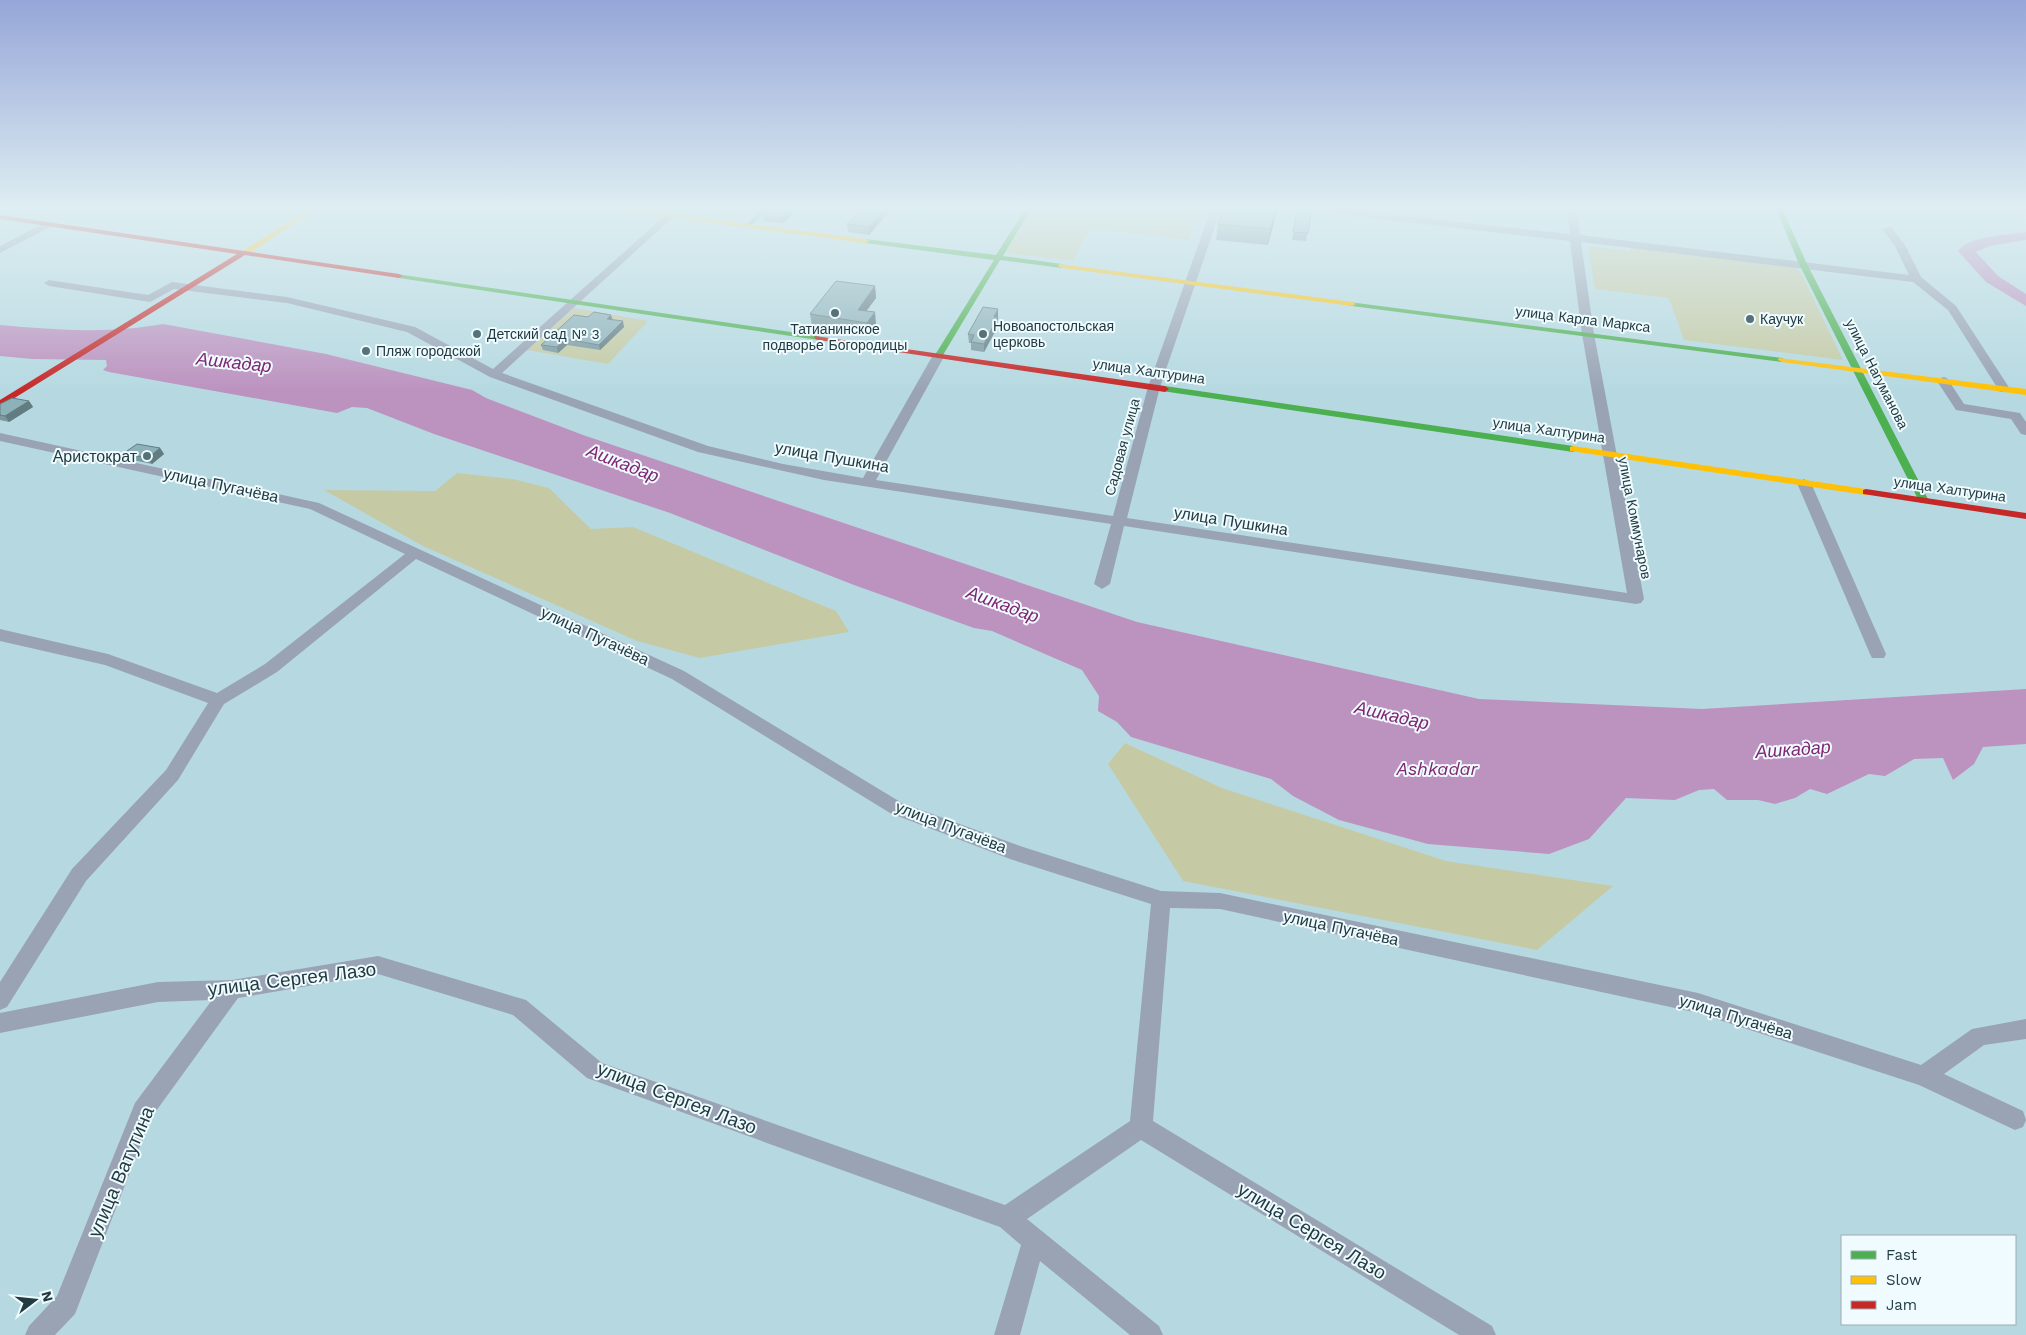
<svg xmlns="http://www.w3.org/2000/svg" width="2026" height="1335" viewBox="0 0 2026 1335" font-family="'Work Sans',sans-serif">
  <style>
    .green { fill: #c5caa4 }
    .water { fill: #bc92bf }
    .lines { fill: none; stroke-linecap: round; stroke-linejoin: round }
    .river { fill: #bc92bf; fill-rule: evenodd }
    .street { fill: #99a3b4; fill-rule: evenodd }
    .fast { fill: #4caf50; fill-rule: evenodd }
    .slow { fill: #ffc107; fill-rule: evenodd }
    .jam { fill: #c62828; fill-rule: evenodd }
    .wall { fill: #79989f }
    .shaded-wall { fill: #637c82 }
    .building { fill: #8db1b9; stroke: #637c82 }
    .poi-dot { fill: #557279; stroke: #effbfe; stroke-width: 2 }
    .labels { text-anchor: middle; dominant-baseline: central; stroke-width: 4; stroke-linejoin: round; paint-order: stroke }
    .far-street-label { font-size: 14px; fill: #213b41; stroke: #effbfe }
    .far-poi-label { font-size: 14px; fill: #213b41; stroke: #effbfe; text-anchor: start }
    .poi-label { font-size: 16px; fill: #213b41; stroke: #effbfe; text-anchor: end }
    .street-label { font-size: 16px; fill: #213b41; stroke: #effbfe }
    .water-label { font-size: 18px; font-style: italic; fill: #802572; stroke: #effbfe }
    .near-street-label { font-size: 19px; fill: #213b41; stroke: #effbfe }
  </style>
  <rect width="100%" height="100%" fill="#b6d9e1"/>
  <!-- green -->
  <g class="green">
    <path d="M 644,206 L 756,206 L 743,219 Z"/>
    <path d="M 1034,206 L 1201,206 L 1189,240 L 1090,228 L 1073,261 L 1006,253 Z"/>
    <path d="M 1630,245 L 1784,262 L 1800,271 L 1843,360 L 1684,340 L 1669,298 L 1595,289 L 1588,246 L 1630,251 Z"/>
    <path d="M 574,308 L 648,321 L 608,364 L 527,350 Z"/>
    <path d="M 457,473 L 513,479 L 549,488 L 591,529 L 633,527 L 836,611 L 849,632 L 700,658 L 637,641 L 423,546 L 324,490 L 435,491 Z"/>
    <path d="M 1125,743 L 1222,788 L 1446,861 L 1613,886 L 1537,950 L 1183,881 L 1108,764 Z"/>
  </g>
  <!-- water -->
  <path class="water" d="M 163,324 L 326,354 L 472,390 L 486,398 L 583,435 L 1137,622 L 1479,699 L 1702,709 L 2026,689 L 2026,744 L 1983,747 L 1974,764 L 1953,780 L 1943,758 L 1914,759 L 1885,776 L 1869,774 L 1827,794 L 1810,789 L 1795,798 L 1775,804 L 1758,800 L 1727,800 L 1714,789 L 1699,790 L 1675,800 L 1626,798 L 1589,839 L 1549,854 L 1428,844 L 1339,820 L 1293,796 L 1271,779 L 1131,737 L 1117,722 L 1098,711 L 1099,696 L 1082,670 L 992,631 L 974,628 L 854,585 L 670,513 L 434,434 L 367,408 L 352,407 L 337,413 L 109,372 L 103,370 L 107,366 L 106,360 L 32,359 L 0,356 L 0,325 C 55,330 108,334 163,324 Z"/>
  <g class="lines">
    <!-- river -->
    <path class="river" d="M 2026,232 L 2026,240 L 1990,246 L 1976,252 L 1998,276 L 2026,294 L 2026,306 L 1986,282 L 1958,251 C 1969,236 2009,234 2026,232 Z"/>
    <!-- street -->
    <g class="street">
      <path d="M 1212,206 L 1222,206 L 1160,387 L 1127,518 L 1627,593 L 1582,334 L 1570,241 L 1294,209 L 1289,206 L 1316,206 L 1570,234 L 1566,206 L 1576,206 L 1580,235 L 1909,275 L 1895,246 L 1882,229 L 1891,227 L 1905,245 L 1921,277 L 1956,306 L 2010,389 L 2008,392 L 2000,392 L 1948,310 L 1913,282 L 1581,242 L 1594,334 L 1644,599 L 1641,603 L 1636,604 L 1124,526 L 1110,584 L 1102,589 L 1094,584 L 1111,524 L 824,480 L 698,452 L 490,377 L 407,332 L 287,303 L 174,289 L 150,302 L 49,286 L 44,283 L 49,280 L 148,295 L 172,282 L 287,297 L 415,327 L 493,369 L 669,212 L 674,215 L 673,217 L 502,373 L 708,446 L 783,464 L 863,478 L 933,355 L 939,351 L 945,355 L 876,480 L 1113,516 L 1148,387 Z"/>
      <path d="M 1968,206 L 2026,207 L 2026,213 L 1973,209 Z"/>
      <path d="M 48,221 L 53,224 L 52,226 L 0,253 L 0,246 Z"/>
      <path d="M 1943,377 L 1947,378 L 1964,404 L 2020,413 L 2026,422 L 2026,435 L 2021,434 L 2011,419 L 1956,410 L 1937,381 Z"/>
      <path d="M 0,433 L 319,503 L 684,671 L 902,803 L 1020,846 L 1161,891 L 1220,893 L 1698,993 L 1921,1065 L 1972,1029 L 2026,1019 L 2026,1039 L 1984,1045 L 1944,1074 L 2023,1111 L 2026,1120 L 2023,1127 L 2015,1130 L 1919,1085 L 1698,1013 L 1220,909 L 1170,908 L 1153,1121 L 1492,1326 L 1496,1335 L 1459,1335 L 1141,1140 L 1027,1219 L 1159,1326 L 1163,1335 L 1130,1335 L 1040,1261 L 1020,1335 L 994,1335 L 1021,1245 L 1000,1227 L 587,1078 L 513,1015 L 378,974 L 238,998 L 151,1118 L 75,1314 L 55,1335 L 25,1335 L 29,1326 L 57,1296 L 135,1103 L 212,1000 L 158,1002 L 0,1033 L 0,1013 L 158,982 L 232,980 L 378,956 L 526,1000 L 602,1063 L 1005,1205 L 1130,1121 L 1151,904 L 1010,859 L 890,813 L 672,679 L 416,559 L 277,672 L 224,704 L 178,780 L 86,881 L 7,1007 L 0,1010 L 0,982 L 72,869 L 166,770 L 208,703 L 105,665 L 0,641 L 0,629 L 108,654 L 217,693 L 265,664 L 405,554 L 310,509 L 0,441 Z"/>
      <path d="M 1804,479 L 1811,483 L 1886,654 L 1884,658 L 1872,658 L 1870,654 L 1797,483 Z"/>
    </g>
    <!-- fast -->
    <g class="fast">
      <path d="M 765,206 L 771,206 L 751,226 L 747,226 L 747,224 Z"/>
      <path d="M 1027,206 L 1033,206 L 1003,256 L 1062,264 L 1066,266 L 1062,268 L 1000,260 L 943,355 L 939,357 L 936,357 L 935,355 L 994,260 L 865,243 L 861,241 L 865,239 L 996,255 Z"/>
      <path d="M 1775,206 L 1781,206 L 1807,264 L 1929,501 L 1927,503 L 1921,503 L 1919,501 L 1799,264 Z"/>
      <path d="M 396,274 L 818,336 L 822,338 L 818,340 L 399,278 L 396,278 Z"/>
      <path d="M 1349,302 L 1782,358 L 1786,360 L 1782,362 L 1352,306 L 1349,306 Z"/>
      <path d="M 1165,386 L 1573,446 L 1578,449 L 1573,452 L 1162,391 L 1162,387 Z"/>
    </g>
    <!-- slow -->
    <g class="slow">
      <path d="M 314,206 L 321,206 L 245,256 L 238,254 Z"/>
      <path d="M 597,206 L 612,206 L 865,239 L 869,241 L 865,243 L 600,208 Z"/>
      <path d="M 1059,264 L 1352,302 L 1356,304 L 1352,306 L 1062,268 L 1058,266 Z"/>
      <path d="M 1779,358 L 2026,389 L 2026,395 L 1782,362 L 1778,360 Z"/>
      <path d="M 1573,446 L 1866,489 L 1871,492 L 1866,495 L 1570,451 L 1570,447 Z"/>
    </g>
    <!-- jam -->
    <g class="jam">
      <path d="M 0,215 L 399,274 L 403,276 L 399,278 L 245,255 L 0,407 L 0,400 L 237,254 L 0,219 Z"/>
      <path d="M 815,336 L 1165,386 L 1169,389 L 1165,392 L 818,340 L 814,338 Z"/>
      <path d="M 1866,489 L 2026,513 L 2026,519 L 1863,494 L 1863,490 Z"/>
    </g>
  </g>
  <!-- wall -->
  <g class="wall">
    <path d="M 771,206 L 786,221 L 782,223 L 764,221 L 763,215 Z"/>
    <path d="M 864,206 L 918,206 L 914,211 L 892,208 L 869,235 L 848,232 L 847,224 Z"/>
    <path d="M 1223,206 L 1278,206 L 1268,245 L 1216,240 L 1218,224 Z"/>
    <path d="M 1298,206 L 1313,206 L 1306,241 L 1292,240 Z"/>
    <path d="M 875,286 L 876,298 L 866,311 L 876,324 L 868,334 L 812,326 L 810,314 Z"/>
    <path d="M 998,309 L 998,326 L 984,352 L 971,350 L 971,343 L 969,343 L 968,334 Z"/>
    <path d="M 588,317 L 613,320 L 624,327 L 600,350 L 567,345 L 558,353 L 543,350 L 541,345 Z"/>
    <path d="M 29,401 L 33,407 L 9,422 L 0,420 L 0,404 Z"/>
    <path d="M 160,448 L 164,454 L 152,464 L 128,459 L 124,453 Z"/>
  </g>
  <!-- shaded-wall -->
  <g class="shaded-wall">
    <path d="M 794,206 L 799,206 L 786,221 L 782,223 L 781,218 Z"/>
    <path d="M 887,206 L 892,206 L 892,208 L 869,235 L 869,227 Z"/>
    <path d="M 914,206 L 918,206 L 914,211 Z"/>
    <path d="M 1277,206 L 1278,206 L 1277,211 L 1268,245 L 1270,229 Z"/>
    <path d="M 875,286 L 876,298 L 859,321 L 858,310 Z"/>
    <path d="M 998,309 L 998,326 L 984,352 L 984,344 L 994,317 Z"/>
    <path d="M 875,312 L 876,324 L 868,334 L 867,323 Z"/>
    <path d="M 611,315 L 613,321 L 607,319 Z"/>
    <path d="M 623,321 L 624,327 L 600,350 L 599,345 Z"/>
    <path d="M 566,339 L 567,345 L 558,353 L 557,347 Z"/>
    <path d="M 29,401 L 33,407 L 9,422 L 5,416 Z"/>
    <path d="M 160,448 L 164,454 L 152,464 L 148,458 Z"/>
  </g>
  <!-- building -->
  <g class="building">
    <path d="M 771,206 L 794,206 L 785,216 L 781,218 L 763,215 Z"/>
    <path d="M 864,206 L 887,206 L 869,227 L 847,224 Z"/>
    <path d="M 1223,206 L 1277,206 L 1270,229 L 1218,224 Z"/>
    <path d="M 1298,206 L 1313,206 L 1308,233 L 1293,232 Z"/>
    <path d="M 836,281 L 875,286 L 858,310 L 875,312 L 867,323 L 810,314 Z"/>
    <path d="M 983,307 L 998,309 L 994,317 L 998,317 L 984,344 L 971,342 L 974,335 L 968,334 Z"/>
    <path d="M 594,312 L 611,315 L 607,319 L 623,321 L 599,345 L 566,339 L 557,347 L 541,345 L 574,315 L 588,317 Z"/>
    <path d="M 12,398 L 29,401 L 5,416 L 0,415 L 0,404 Z"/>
    <path d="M 137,444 L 160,448 L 148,458 L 124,453 Z"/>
  </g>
  <!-- sky -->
  <linearGradient id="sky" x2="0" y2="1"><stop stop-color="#96a6d8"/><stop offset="0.53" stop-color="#deeef2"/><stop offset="1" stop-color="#deeef2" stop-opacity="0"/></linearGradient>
  <rect width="2026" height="392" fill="url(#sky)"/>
  <!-- markers -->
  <g class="poi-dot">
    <circle cx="835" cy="313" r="5"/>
    <circle cx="1750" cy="319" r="5"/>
    <circle cx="477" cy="334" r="5"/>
    <circle cx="983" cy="334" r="5"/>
    <circle cx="366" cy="351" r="5"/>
    <circle cx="147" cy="456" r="5"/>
  </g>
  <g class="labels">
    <!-- far-street labels -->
    <g class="far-street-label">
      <text transform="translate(1583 319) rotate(7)">улица Карла Маркса</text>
      <text transform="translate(1149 371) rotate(8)">улица Халтурина</text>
      <text transform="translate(1877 374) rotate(63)">улица Нагуманова</text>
      <text transform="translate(1549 430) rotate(8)">улица Халтурина</text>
      <text transform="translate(1122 447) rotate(-75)">Садовая улица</text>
      <text transform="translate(1950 489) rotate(8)">улица Халтурина</text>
      <text transform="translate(1635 518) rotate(79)">улица Коммунаров</text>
    </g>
    <!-- far-poi labels -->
    <g class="far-poi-label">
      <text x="1760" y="319">Каучук</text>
      <text x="993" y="326">Новоапостольская<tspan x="993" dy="16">церковь</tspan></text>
      <text x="835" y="329" text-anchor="middle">Татианинское<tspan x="835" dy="16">подворье Богородицы</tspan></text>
      <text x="487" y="334">Детский сад № 3</text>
      <text x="376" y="351">Пляж городской</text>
    </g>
    <!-- poi labels -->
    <g class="poi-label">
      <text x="137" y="456">Аристократ</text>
    </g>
    <!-- street labels -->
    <g class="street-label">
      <text transform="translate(832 457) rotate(10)">улица Пушкина</text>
      <text transform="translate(221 485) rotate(12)">улица Пугачёва</text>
      <text transform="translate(1231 521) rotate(9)">улица Пушкина</text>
      <text transform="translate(595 636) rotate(25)">улица Пугачёва</text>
      <text transform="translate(951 827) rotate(21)">улица Пугачёва</text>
      <text transform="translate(1341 928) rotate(12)">улица Пугачёва</text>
      <text transform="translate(1736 1017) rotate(17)">улица Пугачёва</text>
    </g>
    <!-- water labels -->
    <g class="water-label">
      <text transform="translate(234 362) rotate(6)">Ашкадар</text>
      <text transform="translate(623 463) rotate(21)">Ашкадар</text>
      <text transform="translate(1003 604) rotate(20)">Ашкадар</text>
      <text transform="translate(1392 715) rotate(13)">Ашкадар</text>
      <text transform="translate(1793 749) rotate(-4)">Ашкадар</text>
      <text x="1437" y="768">Ashkadar</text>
    </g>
    <!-- near-street labels -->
    <g class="near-street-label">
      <text transform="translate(292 979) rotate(-7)">улица Сергея Лазо</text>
      <text transform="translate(677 1098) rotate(21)">улица Сергея Лазо</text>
      <text transform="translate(121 1172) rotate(-67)">улица Ватутина</text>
      <text transform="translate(1312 1231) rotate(31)">улица Сергея Лазо</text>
    </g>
  </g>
  <!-- legend -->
  <rect x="1841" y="1235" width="175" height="90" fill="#effbfe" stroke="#9daeb2"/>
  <rect x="1851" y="1251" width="25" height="8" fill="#4caf50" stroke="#9daeb2"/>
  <text x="1886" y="1260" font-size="15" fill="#213b41">Fast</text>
  <rect x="1851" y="1276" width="25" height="8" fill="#ffc107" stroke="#9daeb2"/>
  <text x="1886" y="1285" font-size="15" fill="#213b41">Slow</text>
  <rect x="1851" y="1301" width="25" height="8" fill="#c62828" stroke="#9daeb2"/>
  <text x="1886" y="1310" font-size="15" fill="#213b41">Jam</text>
  <!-- north arrow -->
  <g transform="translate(35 1300) rotate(74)" stroke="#effbfe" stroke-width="4" paint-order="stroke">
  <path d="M0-4L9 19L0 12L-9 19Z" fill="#213b41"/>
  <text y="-8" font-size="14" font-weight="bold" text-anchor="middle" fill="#213b41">N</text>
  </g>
</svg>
